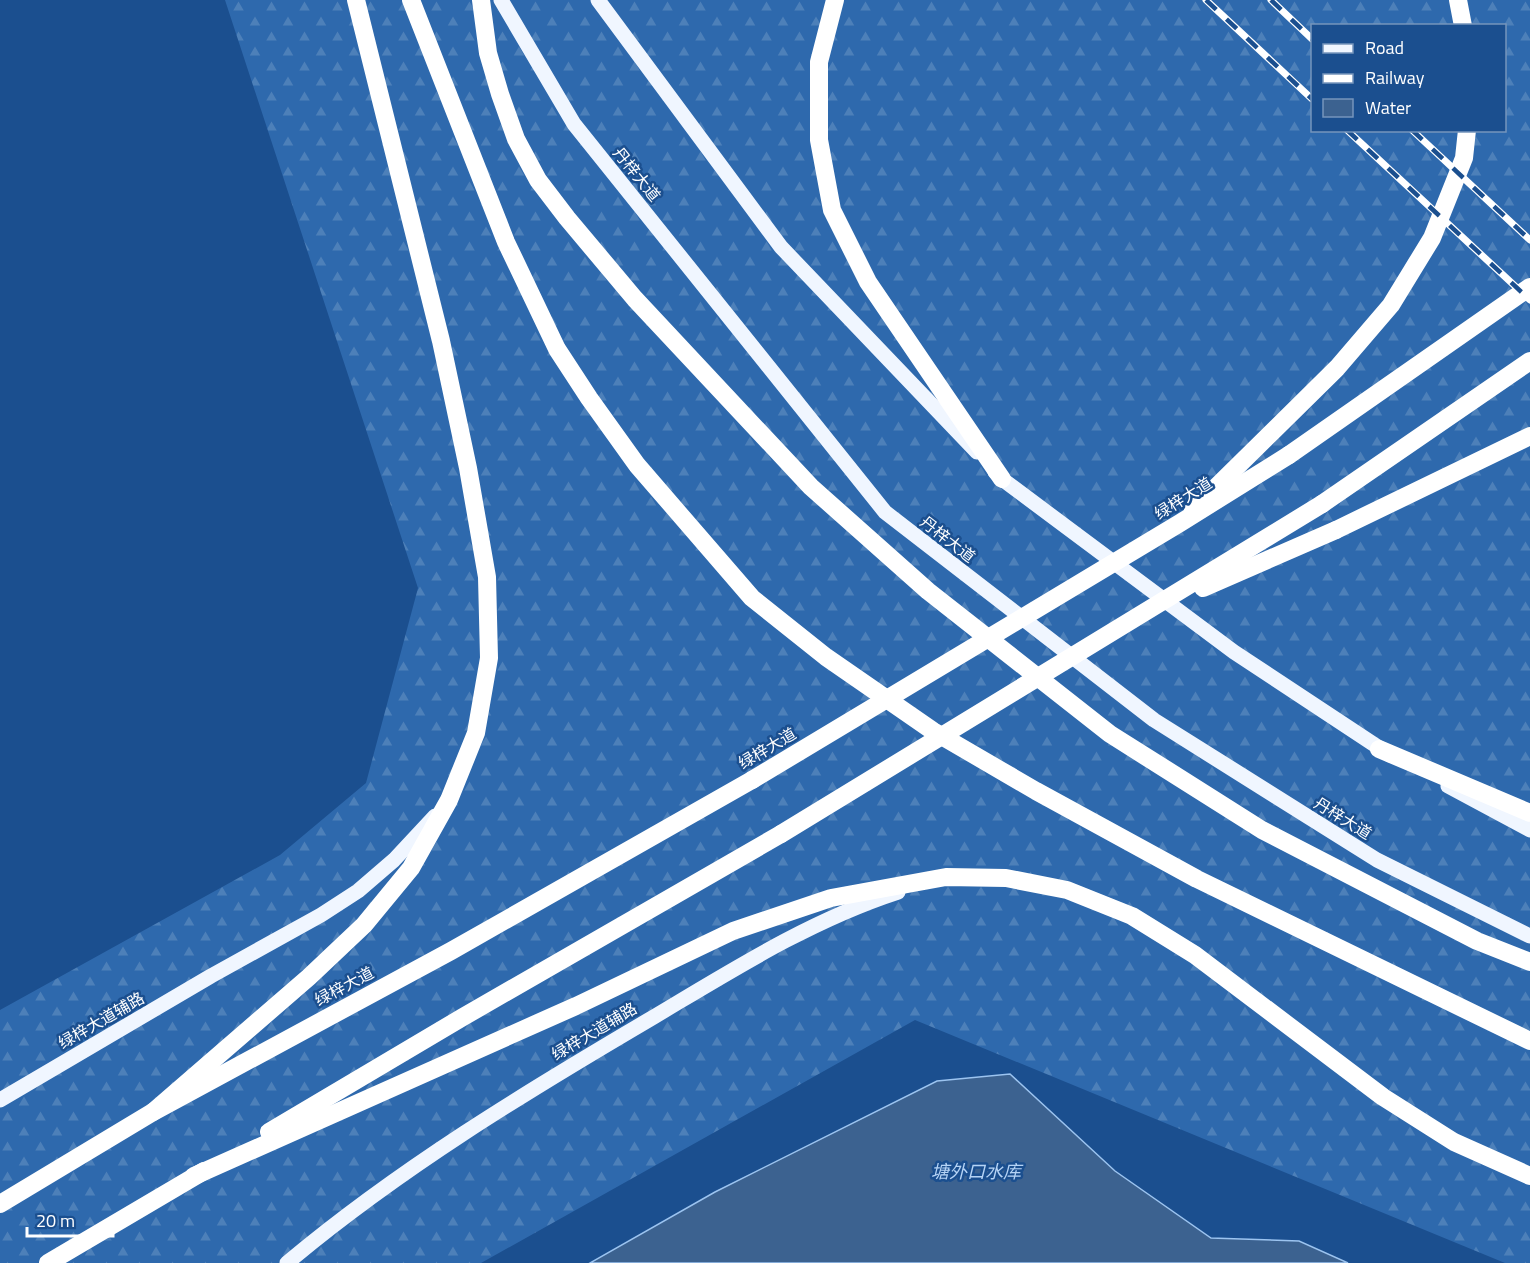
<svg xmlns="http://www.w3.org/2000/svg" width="1530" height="1263" viewBox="0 0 1530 1263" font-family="'Titillium Web','Noto Sans SC',sans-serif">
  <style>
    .forest { fill: url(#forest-firs); fill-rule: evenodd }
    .water { fill: #3c6290; stroke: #9cc4f0; stroke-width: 1.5 }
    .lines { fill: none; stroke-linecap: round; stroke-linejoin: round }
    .major { stroke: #f0f6ff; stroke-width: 15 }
    .highway { stroke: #fff; stroke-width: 18 }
    .rail-casing { stroke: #fff; stroke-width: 7 }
    .rail { stroke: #1b4f8f; stroke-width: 4.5; stroke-dasharray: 14; stroke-linecap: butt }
    .highway-bridge { stroke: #fff; stroke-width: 18 }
    .labels { text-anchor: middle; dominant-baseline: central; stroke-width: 5; stroke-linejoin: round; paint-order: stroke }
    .street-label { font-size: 16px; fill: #fff; stroke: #1b4f8f }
    .water-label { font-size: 18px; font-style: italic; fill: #b5d3f5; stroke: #1b4f8f }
  </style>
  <defs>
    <pattern id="forest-firs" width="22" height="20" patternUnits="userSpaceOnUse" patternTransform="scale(1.5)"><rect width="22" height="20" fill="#2e69ad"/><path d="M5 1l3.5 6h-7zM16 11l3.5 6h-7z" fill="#4d80b9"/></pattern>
  </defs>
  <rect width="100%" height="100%" fill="#1b4f8f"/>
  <!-- forest -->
  <path class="forest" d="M 225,0 L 1530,0 L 1530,1263 L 1505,1263 L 915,1020 L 481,1263 L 0,1263 L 0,1010 L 280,855 L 366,783 L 418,588 ZM 1312,26 L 1504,26 L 1504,130 L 1312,130 Z"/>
  <!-- water -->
  <path class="water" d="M 1010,1074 L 1115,1171 L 1211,1238 L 1299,1241 L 1348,1263 L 590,1263 L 715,1192 L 937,1081 Z"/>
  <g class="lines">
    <!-- major -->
    <g class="major">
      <path d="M 501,0 L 574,124 L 885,512 L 1154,720 L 1377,860 L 1530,936"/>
      <path d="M 598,0 L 781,247 L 977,452"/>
      <path d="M 995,472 L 1002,479 L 1234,652 L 1390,755"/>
      <path d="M 1448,786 L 1530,830"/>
      <path d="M 0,1100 L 211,976 L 321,915 L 358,891 L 394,860 L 435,816"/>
      <path d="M 287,1263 C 399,1169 526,1092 652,1018 C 731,971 809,921 898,892"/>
    </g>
    <!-- highway -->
    <g class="highway">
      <path d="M 411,0 L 506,242 L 557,349 L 589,398 L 637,465 L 752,598 L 826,657 L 933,731 L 1036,791 L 1197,879 L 1530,1041"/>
      <path d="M 481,0 L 488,53 L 500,94 L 516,139 L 538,180 L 567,218 L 635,299 L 811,487 L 928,591 L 1110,734 L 1262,830 L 1477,941 L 1530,962"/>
      <path d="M 835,0 L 819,62 L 819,140 L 832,210 L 868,282 L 1002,479"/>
      <path d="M 1458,0 L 1463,26"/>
      <path d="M 1289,455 L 1530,287"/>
      <path d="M 1322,504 L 1530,361"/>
      <path d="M 1193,510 L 1337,368 L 1391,305 L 1432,238 L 1464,158 L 1467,130"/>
      <path d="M 1336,530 L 1530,436"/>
      <path d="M 1379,749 L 1530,813"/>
      <path d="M 153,1112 L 309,977 L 364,925 L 411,868 L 449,800 L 476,733 L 489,658 L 487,577 L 468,468 L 441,341 L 356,0"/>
      <path d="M 269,1132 L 463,1017 L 781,834"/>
      <path d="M 194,1176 L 576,1006 L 733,931 L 831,898 L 946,877 L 1006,878 L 1067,890 L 1132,916 L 1195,955 L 1383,1097 L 1454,1142 L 1530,1176"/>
      <path d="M 0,1204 L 153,1112 L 451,951 L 752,780"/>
      <path d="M 48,1263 L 204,1171"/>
    </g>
    <defs>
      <g id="rail">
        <path d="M 1206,0 L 1312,99"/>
        <path d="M 1271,0 L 1312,39"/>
        <path d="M 1347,130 L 1530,300"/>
        <path d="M 1412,130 L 1530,240"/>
      </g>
    </defs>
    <!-- rail casing -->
    <use href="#rail" class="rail-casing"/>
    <!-- rail -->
    <use href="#rail" class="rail"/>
    <!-- highway-bridge -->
    <g class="highway-bridge">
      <path d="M 1203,588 L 1336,530"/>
      <path d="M 752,780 L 1180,523 L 1289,455"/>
      <path d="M 781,834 L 1322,504"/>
    </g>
  </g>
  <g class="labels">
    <!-- street labels -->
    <g class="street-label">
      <text transform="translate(637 174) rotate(51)">丹梓大道</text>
      <text transform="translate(1183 498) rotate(-32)">绿梓大道</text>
      <text transform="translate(948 539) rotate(38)">丹梓大道</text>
      <text transform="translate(767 748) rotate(-31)">绿梓大道</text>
      <text transform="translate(1343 818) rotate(32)">丹梓大道</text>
      <text transform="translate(344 986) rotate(-28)">绿梓大道</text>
      <text transform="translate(101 1020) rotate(-30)">绿梓大道辅路</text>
      <text transform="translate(594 1031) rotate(-31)">绿梓大道辅路</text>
    </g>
    <!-- water labels -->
    <g class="water-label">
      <text x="976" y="1171">塘外口水库</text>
    </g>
  </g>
  <!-- legend -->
  <rect x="1311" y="24" width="195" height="108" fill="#1b4f8f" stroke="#7695bc" stroke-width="1.5"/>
  <rect x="1323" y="44" width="30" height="9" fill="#f0f6ff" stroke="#7695bc" stroke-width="1.5"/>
  <text x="1365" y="54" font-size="18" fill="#ffffff">Road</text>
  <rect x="1323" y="74" width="30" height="9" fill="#ffffff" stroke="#7695bc" stroke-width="1.5"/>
  <text x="1365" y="84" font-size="18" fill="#ffffff">Railway</text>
  <rect x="1323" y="99" width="30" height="18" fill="#3c6290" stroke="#7695bc" stroke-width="1.5"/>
  <text x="1365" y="114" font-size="18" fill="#ffffff">Water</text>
  <!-- scale -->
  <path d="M27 1227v9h86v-9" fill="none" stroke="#ffffff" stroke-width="3"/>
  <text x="36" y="1227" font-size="18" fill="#ffffff" stroke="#1b4f8f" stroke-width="4.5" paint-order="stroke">20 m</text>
</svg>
